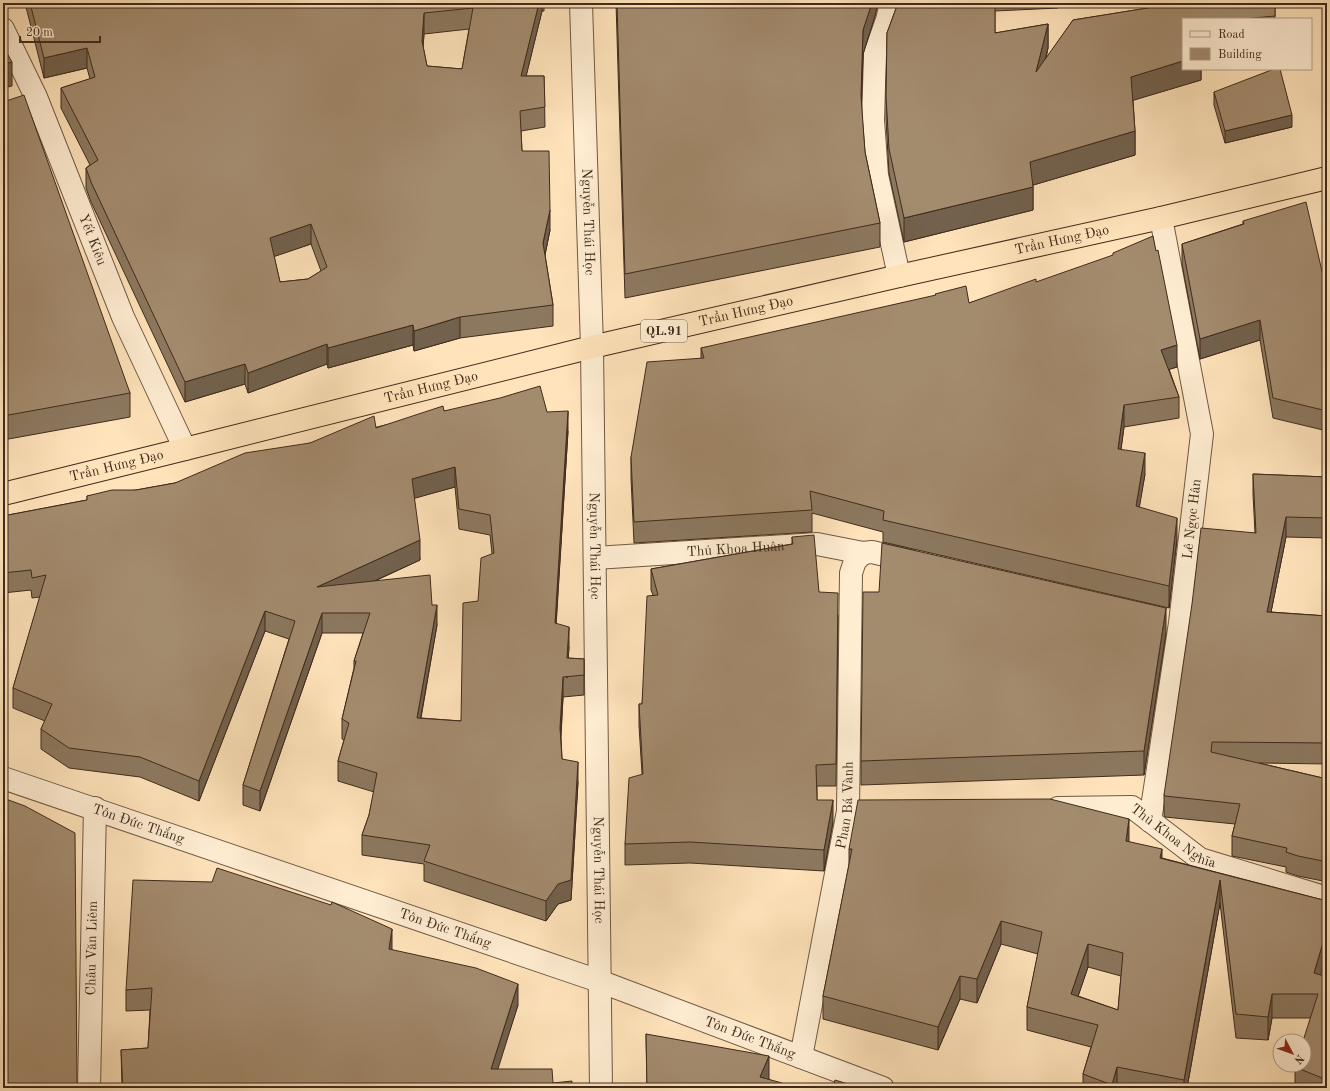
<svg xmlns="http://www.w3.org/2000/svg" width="1330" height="1091" viewBox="0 0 1330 1091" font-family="'Old Standard TT',serif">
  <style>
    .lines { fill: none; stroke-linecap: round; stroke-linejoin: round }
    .minor-casing { stroke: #705944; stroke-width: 24 }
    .highway-casing { stroke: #402b1c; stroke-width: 24 }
    .minor { stroke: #ffedd2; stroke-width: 22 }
    .highway { stroke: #ffe3ba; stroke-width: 22 }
    .wall { fill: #8c785f; stroke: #402b1c; fill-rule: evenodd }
    .shaded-wall { fill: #72614d; stroke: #402b1c }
    .building { fill: #a38b6e; stroke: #402b1c; fill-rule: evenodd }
    .labels { text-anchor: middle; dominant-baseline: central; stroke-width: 3; stroke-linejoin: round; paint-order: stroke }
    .shield { fill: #ffedd2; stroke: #796553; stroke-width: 1 }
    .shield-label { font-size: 13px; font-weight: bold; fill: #402b1c }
    .street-label { font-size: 14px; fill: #402b1c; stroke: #ffedd2 }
  </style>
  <rect width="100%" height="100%" fill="#ffe3ba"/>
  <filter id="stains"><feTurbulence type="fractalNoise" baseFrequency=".005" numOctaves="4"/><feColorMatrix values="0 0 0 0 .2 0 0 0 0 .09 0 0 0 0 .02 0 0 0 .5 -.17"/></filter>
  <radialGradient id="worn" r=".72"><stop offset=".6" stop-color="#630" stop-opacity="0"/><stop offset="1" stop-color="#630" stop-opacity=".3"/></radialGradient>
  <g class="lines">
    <defs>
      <g id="minor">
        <path id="s1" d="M 581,3 L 592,347 L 601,1088"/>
        <path d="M 891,3 L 887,20 L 875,54 L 873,120 L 877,175 L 899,276"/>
        <path id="s2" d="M 3,29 L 36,97 L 123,317 L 185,449"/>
        <path id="s3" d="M 595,558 L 817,544 L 863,553 L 872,552 L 910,561"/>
        <path id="s4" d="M 3,778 L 599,981 L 883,1088"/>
        <path id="s5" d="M 1058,808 L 1132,807 L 1200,859 L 1327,898"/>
        <path id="s6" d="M 1150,821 L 1180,623 L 1202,434 L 1161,218"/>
        <path id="s7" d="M 801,1057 L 848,811 L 851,573 L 855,561 L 863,553"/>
        <path id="s8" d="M 89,1088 L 95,808"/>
      </g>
      <g id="highway">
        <path id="s9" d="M 3,494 L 185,449 L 592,347 L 899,276 L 1161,218 L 1327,178"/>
      </g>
    </defs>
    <!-- minor casing -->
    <use href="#minor" class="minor-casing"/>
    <!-- highway casing -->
    <use href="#highway" class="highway-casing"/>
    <!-- minor -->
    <use href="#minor" class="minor"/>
    <!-- highway -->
    <use href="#highway" class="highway"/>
  </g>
  <!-- wall -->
  <g class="wall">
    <path d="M 25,3 L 544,3 L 544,11 L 542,11 L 526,76 L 544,76 L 545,127 L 521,131 L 522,151 L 550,230 L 545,255 L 553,305 L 553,326 L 460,338 L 414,351 L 413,345 L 328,368 L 327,364 L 248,393 L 245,384 L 185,402 L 91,202 L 86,188 L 86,168 L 90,165 L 61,108 L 61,88 L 90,79 L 87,68 L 44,78 ZM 469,29 L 462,69 L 427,66 L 423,46 L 424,34 ZM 311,244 L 321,271 L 308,279 L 280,282 L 274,256 Z"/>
    <path d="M 616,3 L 878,3 L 875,16 L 863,54 L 861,103 L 865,152 L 880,223 L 880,247 L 625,298 Z"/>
    <path d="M 898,3 L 1060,3 L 1058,8 L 995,11 L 995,33 L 1048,24 L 1048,48 L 1046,59 L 1073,20 L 1179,3 L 1275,3 L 1275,19 L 1183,19 L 1183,69 L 1201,69 L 1201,80 L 1133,100 L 1135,131 L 1135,155 L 1033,185 L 1033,210 L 904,242 L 889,173 L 886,120 L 886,96 L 887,33 Z"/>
    <path d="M 1099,3 L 1166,3 L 1099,6 Z"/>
    <path d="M 1214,92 L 1292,127 L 1225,143 L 1214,105 Z"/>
    <path d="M 3,102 L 130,393 L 130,417 L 3,440 Z"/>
    <path d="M 1243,221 L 1327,293 L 1327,431 L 1273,418 L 1260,340 L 1200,359 L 1182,264 L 1182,244 L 1243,224 Z"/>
    <path d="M 1036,282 L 1177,367 L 1169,369 L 1179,397 L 1179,418 L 1124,427 L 1121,449 L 1145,474 L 1139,507 L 1177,539 L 1169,608 L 883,542 L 883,532 L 812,513 L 812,532 L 634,543 L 631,478 L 631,457 L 701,358 L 701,348 L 969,303 Z"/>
    <path d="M 444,411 L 547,412 L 568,431 L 556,623 L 569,647 L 568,658 L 584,659 L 584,695 L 563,697 L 561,737 L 562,759 L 578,782 L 571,900 L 558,904 L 546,921 L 424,881 L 424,864 L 362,855 L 362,835 L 369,815 L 374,792 L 338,781 L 338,761 L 344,740 L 342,739 L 342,719 L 354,668 L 354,661 L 363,633 L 322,633 L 260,811 L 243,805 L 243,785 L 289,639 L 265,631 L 199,801 L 140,777 L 69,768 L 41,749 L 41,729 L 45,721 L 13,708 L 13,688 L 40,597 L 32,598 L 31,590 L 3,593 L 3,516 L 87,500 L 87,496 L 136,490 L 175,483 L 310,443 ZM 455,487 L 459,529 L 490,535 L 492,554 L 461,721 L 421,718 L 437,625 L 432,605 L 375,581 L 420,560 L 414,498 Z"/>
    <path d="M 1253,474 L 1327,477 L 1327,538 L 1286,537 L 1271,612 L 1327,616 L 1327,764 L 1259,763 L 1327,779 L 1327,867 L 1323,881 L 1298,876 L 1286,872 L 1286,867 L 1232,856 L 1232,836 L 1235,824 L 1165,817 L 1164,815 L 1164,795 L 1255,533 L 1253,494 Z"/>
    <path d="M 792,537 L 819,592 L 838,615 L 836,786 L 817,786 L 817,800 L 833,822 L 824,871 L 690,863 L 625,865 L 625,844 L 642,774 L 639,726 L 639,704 L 642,704 L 653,595 L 651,590 L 651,569 L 792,544 Z"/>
    <path d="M 1166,633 L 1144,775 L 861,785 L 861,761 Z"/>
    <path d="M 1129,842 L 1162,858 L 1327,901 L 1320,975 L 1327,977 L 1327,1088 L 1295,1088 L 1295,1067 L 1311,1018 L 1272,1018 L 1268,1040 L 1236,1038 L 1220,903 L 1187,1088 L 1083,1088 L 1083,1074 L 1091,1047 L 1027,1030 L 1027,1007 L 1038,954 L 1001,944 L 977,1003 L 960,999 L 938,1050 L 823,1019 L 823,996 L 849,865 L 849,849 ZM 1088,967 L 1121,976 L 1118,1010 L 1078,996 Z"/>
    <path d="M 392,950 L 518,1005 L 497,1069 L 572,1088 L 122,1088 L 121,1050 L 148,1048 L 150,1010 L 126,1011 L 126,990 Z"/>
    <path d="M 646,1034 L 769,1079 L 782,1088 L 647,1088 Z"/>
  </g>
  <!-- shaded-wall -->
  <g class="shaded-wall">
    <path d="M 539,3 L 542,3 L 542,11 L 521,97 L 521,76 Z"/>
    <path d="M 872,3 L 878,3 L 875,16 L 863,54 L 861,120 L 861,96 L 863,30 Z"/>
    <path d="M 424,13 L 424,34 L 422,62 L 422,41 Z"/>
    <path d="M 1048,24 L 1048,48 L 1036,96 L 1036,72 Z"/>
    <path d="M 87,48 L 87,68 L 44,78 L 44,58 Z"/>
    <path d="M 1183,61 L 1183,69 L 1201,69 L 1201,80 L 1131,101 L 1131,77 Z"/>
    <path d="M 12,62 L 12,86 L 3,88 L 3,64 Z"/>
    <path d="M 1292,115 L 1292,127 L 1225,143 L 1225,131 Z"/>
    <path d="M 1135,131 L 1135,155 L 1030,186 L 1030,162 Z"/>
    <path d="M 1033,187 L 1033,210 L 904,242 L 904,218 Z"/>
    <path d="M 550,210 L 550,230 L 543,264 L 543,243 Z"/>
    <path d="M 311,224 L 311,244 L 270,258 L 270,238 Z"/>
    <path d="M 460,317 L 460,338 L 414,351 L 414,331 Z"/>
    <path d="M 1260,320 L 1260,340 L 1200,359 L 1200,339 Z"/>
    <path d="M 413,325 L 413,345 L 328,368 L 328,348 Z"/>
    <path d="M 327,344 L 327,364 L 248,393 L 248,373 Z"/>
    <path d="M 1177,345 L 1177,367 L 1161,372 L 1161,350 Z"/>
    <path d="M 245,364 L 245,384 L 185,402 L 185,382 Z"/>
    <path d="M 1124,405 L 1124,427 L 1118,470 L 1118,449 Z"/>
    <path d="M 568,411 L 568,431 L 555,643 L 555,623 Z"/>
    <path d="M 1145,453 L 1145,474 L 1136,527 L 1136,506 Z"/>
    <path d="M 455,467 L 455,487 L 412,499 L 412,479 Z"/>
    <path d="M 1286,517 L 1286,537 L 1267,632 L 1267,612 Z"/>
    <path d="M 1177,518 L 1177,539 L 1169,608 L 1169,586 Z"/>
    <path d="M 420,540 L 420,560 L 317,607 L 317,587 Z"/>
    <path d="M 437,605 L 437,625 L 417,738 L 417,718 Z"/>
    <path d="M 1166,608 L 1166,633 L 1144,775 L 1144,751 Z"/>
    <path d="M 265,611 L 265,631 L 199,801 L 199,781 Z"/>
    <path d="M 322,613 L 322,633 L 260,811 L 260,791 Z"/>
    <path d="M 569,627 L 569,647 L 567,678 L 567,658 Z"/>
    <path d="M 563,677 L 563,697 L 560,748 L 560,728 Z"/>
    <path d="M 578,762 L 578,782 L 571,900 L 558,904 L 546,921 L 546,901 Z"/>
    <path d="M 833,800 L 833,822 L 824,871 L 824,850 Z"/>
    <path d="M 1129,819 L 1129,842 L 1126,841 Z"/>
    <path d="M 1327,847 L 1327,867 L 1323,881 L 1323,861 Z"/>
    <path d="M 1162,849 L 1162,873 L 1160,858 Z"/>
    <path d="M 1220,880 L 1220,903 L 1187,1088 L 1184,1088 L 1184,1080 Z"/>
    <path d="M 1001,921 L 1001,944 L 977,1003 L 977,979 Z"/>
    <path d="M 392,929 L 392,951 L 389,949 Z"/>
    <path d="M 1327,929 L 1327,953 L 1315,994 L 1314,973 Z"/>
    <path d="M 1088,944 L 1088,967 L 1071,1017 L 1071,994 Z"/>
    <path d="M 960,976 L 960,999 L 938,1050 L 938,1027 Z"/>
    <path d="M 518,984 L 518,1005 L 492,1088 L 491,1069 Z"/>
    <path d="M 1272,994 L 1272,1018 L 1268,1040 L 1268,1017 Z"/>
    <path d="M 769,1056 L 769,1080 L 760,1077 Z"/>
    <path d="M 1117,1067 L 1117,1088 L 1112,1088 L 1112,1085 Z"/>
  </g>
  <!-- building -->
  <g class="building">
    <path d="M 30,3 L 539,3 L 521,76 L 544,76 L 545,107 L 520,111 L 522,151 L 549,151 L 550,210 L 543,243 L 553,305 L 460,317 L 414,331 L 413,325 L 328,348 L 327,344 L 248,373 L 245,364 L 185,382 L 91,182 L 86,168 L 98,160 L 61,88 L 95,77 L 87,48 L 44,58 ZM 473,8 L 462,69 L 427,66 L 422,41 L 424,13 ZM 311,224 L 327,267 L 308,279 L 280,282 L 270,238 Z"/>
    <path d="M 617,3 L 872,3 L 863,30 L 861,96 L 865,152 L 880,223 L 625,274 Z"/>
    <path d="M 898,3 L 995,3 L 995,33 L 1048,24 L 1036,72 L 1073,20 L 1179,3 L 1275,3 L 1275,16 L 1243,19 L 1183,19 L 1183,61 L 1131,77 L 1135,131 L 1030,162 L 1033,187 L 904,218 L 889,149 L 886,96 L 887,33 Z"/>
    <path d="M 3,46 L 12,62 L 3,64 Z"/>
    <path d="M 1274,69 L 1280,69 L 1292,115 L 1225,131 L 1214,92 Z"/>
    <path d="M 24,95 L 130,393 L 3,416 L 3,102 Z"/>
    <path d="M 1306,202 L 1327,293 L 1327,411 L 1273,398 L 1260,320 L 1200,339 L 1182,244 L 1244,224 L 1243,221 Z"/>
    <path d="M 1153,236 L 1156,251 L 1158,250 L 1177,345 L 1161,350 L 1179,397 L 1124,405 L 1118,449 L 1145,453 L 1136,506 L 1177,518 L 1169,586 L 883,520 L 884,511 L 810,491 L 812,510 L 634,522 L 631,457 L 647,362 L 704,358 L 701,348 L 936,295 L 935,294 L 966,286 L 969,303 L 1036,279 L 1036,282 L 1113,255 L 1113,253 Z"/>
    <path d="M 540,386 L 547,412 L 568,411 L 555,623 L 569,627 L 567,658 L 584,659 L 584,675 L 563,677 L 560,728 L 562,759 L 578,762 L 571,880 L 558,884 L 546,901 L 424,861 L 430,845 L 362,835 L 369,815 L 377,773 L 338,761 L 349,723 L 342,719 L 356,661 L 354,661 L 370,613 L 322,613 L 260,791 L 243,785 L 295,621 L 265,611 L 199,781 L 140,757 L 69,748 L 41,729 L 52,704 L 13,688 L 46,575 L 32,578 L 31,570 L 3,573 L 3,516 L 87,500 L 87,496 L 112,490 L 136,490 L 175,483 L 245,453 L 310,443 L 374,416 L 376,428 L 443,406 L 444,411 L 500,398 ZM 455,467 L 459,509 L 490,515 L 494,553 L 481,558 L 478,601 L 463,603 L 461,721 L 417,718 L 437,605 L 432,605 L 430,575 L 317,587 L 420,540 L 412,479 Z"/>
    <path d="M 1253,474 L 1327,477 L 1327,518 L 1286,517 L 1267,612 L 1327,616 L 1327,743 L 1212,742 L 1211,752 L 1327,779 L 1327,847 L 1323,861 L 1298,856 L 1286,852 L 1287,848 L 1232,836 L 1240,804 L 1165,796 L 1164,795 L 1192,604 L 1201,528 L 1256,533 Z"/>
    <path d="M 814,535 L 819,592 L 838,593 L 836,764 L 816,765 L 817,800 L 833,800 L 824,850 L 690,842 L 625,844 L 629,778 L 643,774 L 639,704 L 642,704 L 647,596 L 658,595 L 651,569 L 793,544 L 792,537 Z"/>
    <path d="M 882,543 L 1166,608 L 1144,751 L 861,761 L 863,592 L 879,592 Z"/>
    <path d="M 3,798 L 25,806 L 75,833 L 77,1088 L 3,1088 Z"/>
    <path d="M 1050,799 L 1129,819 L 1126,841 L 1162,849 L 1160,858 L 1327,901 L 1327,929 L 1314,973 L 1327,977 L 1327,1080 L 1295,1067 L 1295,1065 L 1304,1065 L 1304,1041 L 1303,1041 L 1318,994 L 1272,994 L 1268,1017 L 1236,1014 L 1220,880 L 1184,1080 L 1117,1067 L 1112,1085 L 1083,1074 L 1098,1025 L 1027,1007 L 1042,932 L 1001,921 L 977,979 L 960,976 L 938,1027 L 823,996 L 852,849 L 849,849 L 858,800 ZM 1088,944 L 1123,953 L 1118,1010 L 1071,994 Z"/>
    <path d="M 217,868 L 331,905 L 332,902 L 392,929 L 389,949 L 476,968 L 518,984 L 491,1069 L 552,1069 L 553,1083 L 572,1081 L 571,1088 L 123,1088 L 121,1050 L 148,1048 L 152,988 L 126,990 L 133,880 L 212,882 Z"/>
    <path d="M 646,1034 L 769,1056 L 760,1077 L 782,1083 L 780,1088 L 647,1088 Z"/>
    <path d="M 835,1080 L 861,1088 L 833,1088 Z"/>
  </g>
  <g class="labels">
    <!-- shield labels -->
    <rect class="shield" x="641" y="320" width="46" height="22" rx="3"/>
    <g class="shield-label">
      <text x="664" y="331">QL.91</text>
    </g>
    <!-- street labels -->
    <g class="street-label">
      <text stroke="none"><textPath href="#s1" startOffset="219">Nguyễn Thái Học</textPath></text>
      <text stroke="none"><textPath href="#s2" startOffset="229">Yết Kiêu</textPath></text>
      <text stroke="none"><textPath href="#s9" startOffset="1089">Trần Hưng Đạo</textPath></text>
      <text stroke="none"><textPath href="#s9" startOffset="765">Trần Hưng Đạo</textPath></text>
      <text stroke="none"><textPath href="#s9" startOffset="441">Trần Hưng Đạo</textPath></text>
      <text stroke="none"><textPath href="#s9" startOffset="117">Trần Hưng Đạo</textPath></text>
      <text stroke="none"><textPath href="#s6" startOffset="305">Lê Ngọc Hân</textPath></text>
      <text stroke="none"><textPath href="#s1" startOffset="543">Nguyễn Thái Học</textPath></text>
      <text stroke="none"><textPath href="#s3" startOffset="141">Thủ Khoa Huân</textPath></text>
      <text stroke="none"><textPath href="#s7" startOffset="256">Phan Bá Vành</textPath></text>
      <text stroke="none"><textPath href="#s4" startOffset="143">Tôn Đức Thắng</textPath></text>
      <text stroke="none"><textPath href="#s5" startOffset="125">Thủ Khoa Nghĩa</textPath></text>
      <text stroke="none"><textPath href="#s1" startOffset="867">Nguyễn Thái Học</textPath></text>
      <text stroke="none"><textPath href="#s4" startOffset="467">Tôn Đức Thắng</textPath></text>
      <text stroke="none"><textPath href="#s8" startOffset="140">Châu Văn Liêm</textPath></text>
      <text stroke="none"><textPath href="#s4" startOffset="791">Tôn Đức Thắng</textPath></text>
    </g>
  </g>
  <!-- margin -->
  <rect width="1330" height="1091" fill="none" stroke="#ffe3ba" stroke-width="16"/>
  <rect x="4" y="4" width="1322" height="1083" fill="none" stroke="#402b1c" stroke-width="2"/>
  <rect x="8" y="8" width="1314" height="1075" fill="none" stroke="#402b1c"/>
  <!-- legend -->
  <rect x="1182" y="18" width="130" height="52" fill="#ffedd2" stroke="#b39f89"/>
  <rect x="1190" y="31" width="20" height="6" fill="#ffedd2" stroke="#b39f89"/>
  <text x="1218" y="38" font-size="12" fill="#402b1c">Road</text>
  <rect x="1190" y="48" width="20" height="12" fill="#a38b6e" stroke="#b39f89"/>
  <text x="1218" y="58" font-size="12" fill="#402b1c">Building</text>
  <!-- north arrow -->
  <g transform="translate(1292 1053) rotate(131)"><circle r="19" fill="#ffedd2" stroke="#b39f89"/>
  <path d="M0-3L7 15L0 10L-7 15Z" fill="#8f2418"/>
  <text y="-6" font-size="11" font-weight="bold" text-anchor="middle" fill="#402b1c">N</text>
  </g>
  <!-- scale -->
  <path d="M20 36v6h80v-6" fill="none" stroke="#402b1c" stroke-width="2"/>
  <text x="26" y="36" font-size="12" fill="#402b1c" stroke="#ffedd2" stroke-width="3" paint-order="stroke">20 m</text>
  <rect width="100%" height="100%" filter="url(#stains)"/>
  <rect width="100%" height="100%" fill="url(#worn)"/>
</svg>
